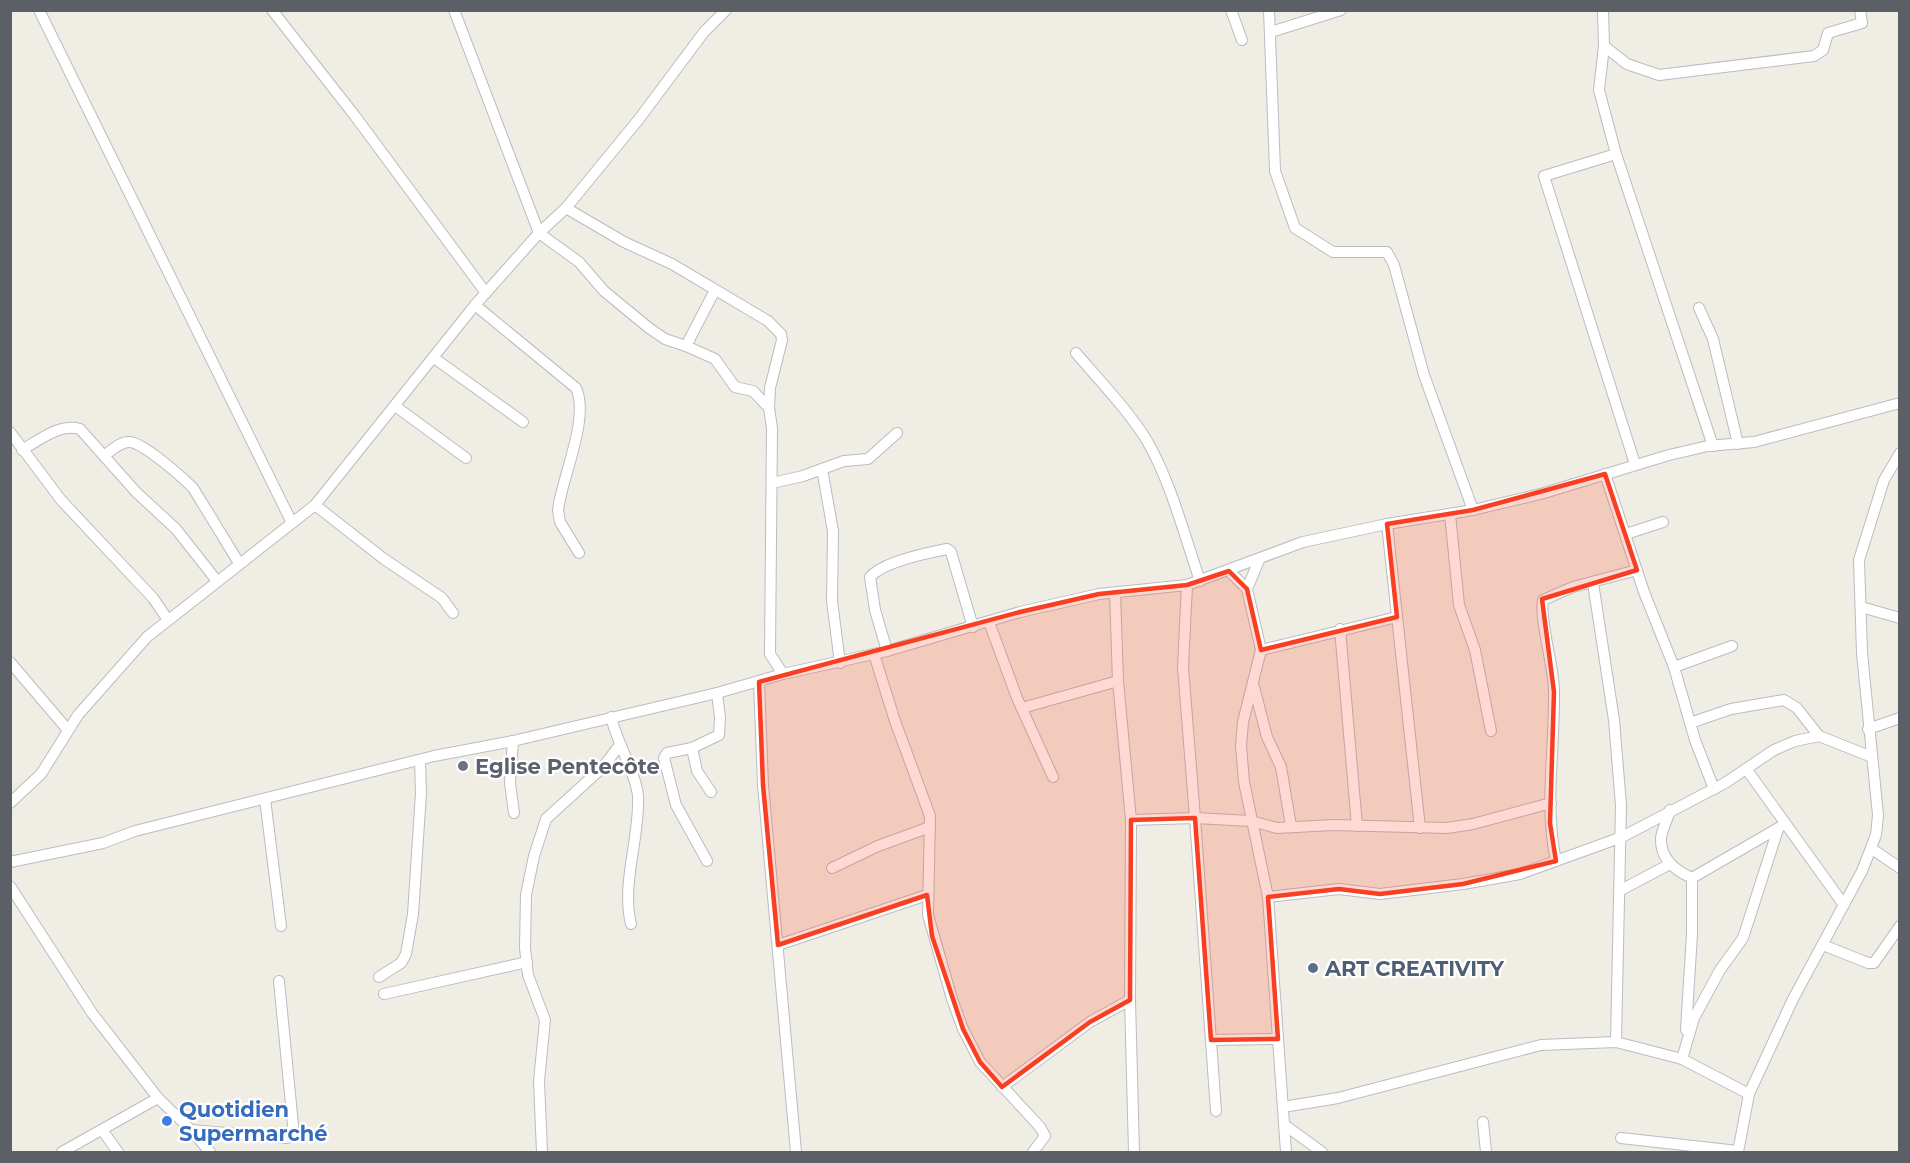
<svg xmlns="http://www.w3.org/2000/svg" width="1910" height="1163" viewBox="0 0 1910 1163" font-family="Montserrat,sans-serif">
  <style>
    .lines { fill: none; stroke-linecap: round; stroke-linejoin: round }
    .minor-casing { stroke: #b9bcc1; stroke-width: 12 }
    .minor { stroke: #fff; stroke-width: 10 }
    .marked { fill: #f83f22; fill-opacity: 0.2; stroke: #f83f22; stroke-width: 4.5; stroke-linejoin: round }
    .worship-dot { fill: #6b7280; stroke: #fff; stroke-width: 2 }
    .service-dot { fill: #5c6f8a; stroke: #fff; stroke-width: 2 }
    .shop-dot { fill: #3f7fe0; stroke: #fff; stroke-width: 2 }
    .labels { text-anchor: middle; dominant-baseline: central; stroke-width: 4.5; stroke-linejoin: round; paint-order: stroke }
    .worship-label { font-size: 21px; font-weight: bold; fill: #5b616d; stroke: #fff; text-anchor: start }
    .service-label { font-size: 21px; font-weight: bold; fill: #4e5e75; stroke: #fff; text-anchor: start }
    .shop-label { font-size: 21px; font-weight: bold; fill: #366cbe; stroke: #fff; text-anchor: start }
  </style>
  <rect width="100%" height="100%" fill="#f0eee4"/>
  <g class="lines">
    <defs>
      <g id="minor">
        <path d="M 39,10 L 292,523"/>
        <path d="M 272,10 L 355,116 L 486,293"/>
        <path d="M 454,10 L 539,233 L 579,262 L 604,291 L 649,328 L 665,339 L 686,346"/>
        <path d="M 1231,10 L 1242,40"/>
        <path d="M 1269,10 L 1275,171 L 1295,228 L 1333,252 L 1387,252 L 1394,265 L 1424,375 L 1473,510"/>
        <path d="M 1603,10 L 1604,46 L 1599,90 L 1616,154 L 1713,446"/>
        <path d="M 1271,32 L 1341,10"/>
        <path d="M 1604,46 L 1627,64 L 1659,75 L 1814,56 L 1823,50 L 1828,33 L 1862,23 L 1860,10"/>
        <path d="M 1616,154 L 1544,176 L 1634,461"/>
        <path d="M 566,208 L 624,242 L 672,264 L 768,321 L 781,334 L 782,340 L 770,388 L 769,408 L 772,428 L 770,654 L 783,674"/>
        <path d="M 715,290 L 686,346 L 715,359 L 735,387 L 753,391 L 769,408"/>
        <path d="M 475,305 L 576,388 C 590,418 562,477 558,510 L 560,522 L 579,553"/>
        <path d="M 1699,308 L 1713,339 L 1738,444"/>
        <path d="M 1076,353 C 1100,381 1126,408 1146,439 C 1171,482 1184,534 1200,581"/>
        <path d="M 434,358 L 523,422"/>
        <path d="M 395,406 L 466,458"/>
        <path d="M 10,432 L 61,500 L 153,598 L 168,620"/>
        <path d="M 22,450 C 39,440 60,423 80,429 L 136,492 L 176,529 L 217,581"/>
        <path d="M 105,455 C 112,450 121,441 130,442 C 145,444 182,477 193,488 L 239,563"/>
        <path d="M 822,469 L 844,461 L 868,459 L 897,433"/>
        <path d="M 1605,474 L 1644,592 L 1674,667 L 1695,740 L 1714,789"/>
        <path d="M 772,483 L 803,476 L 822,469 L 833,531 L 832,601 L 840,663"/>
        <path d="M 315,505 L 384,559 L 442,598 L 453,613"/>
        <path d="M 1450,514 L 1459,605 L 1475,650 L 1491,731"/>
        <path d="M 1387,524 L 1420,828"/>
        <path d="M 1626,534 L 1663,522"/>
        <path d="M 1229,571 L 1247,589 L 1261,650 L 1243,722 L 1241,746 L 1244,782 L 1268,897 L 1286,1152"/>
        <path d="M 1593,583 L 1614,720 L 1621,805 L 1616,1042"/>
        <path d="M 1187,585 L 1183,667 L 1195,818 L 1251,821 L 1277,828 L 1333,825 L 1447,828 L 1473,824 L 1551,803"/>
        <path d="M 1247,589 L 1260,558"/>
        <path d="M 1115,593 L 1118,681 L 1131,820 L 1130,1000 L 1134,1152"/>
        <path d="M 1861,607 L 1900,618"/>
        <path d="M 989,622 L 1017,698 L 1053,777"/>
        <path d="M 1340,629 L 1357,826"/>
        <path d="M 1261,650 L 1397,617"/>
        <path d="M 887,651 L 875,610 L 870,577 C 883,562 926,553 947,549 L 951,552 L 973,627"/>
        <path d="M 874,654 L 895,721 L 930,816 L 928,915 L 952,999 L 963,1029 L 980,1062 L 1040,1127 L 1045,1136 L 1033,1152"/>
        <path d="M 10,662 L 67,729"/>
        <path d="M 1674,667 L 1732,646"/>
        <path d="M 759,682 L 763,785 L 796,1152"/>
        <path d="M 1254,687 L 1267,737 L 1281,767 L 1291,826"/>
        <path d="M 1022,708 L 1118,681"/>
        <path d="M 611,717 C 617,743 636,773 638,796 C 640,838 621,883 631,924"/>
        <path d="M 1690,723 L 1731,709 L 1784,700 L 1797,708 L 1819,736"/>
        <path d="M 1868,729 L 1900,718"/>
        <path d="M 513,741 L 510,783 L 514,813"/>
        <path d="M 692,748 L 697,771 L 711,792"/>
        <path d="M 1747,770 L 1844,905"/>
        <path d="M 265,799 L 281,926"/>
        <path d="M 10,803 L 41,774 L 78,715 L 147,637 L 315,505 L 475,305 L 539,233 L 566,208 L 639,119 L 704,32 L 726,10"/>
        <path d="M 1670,810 C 1668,819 1662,829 1661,838 C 1660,859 1676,871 1692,878"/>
        <path d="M 1131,820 L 1195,818 L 1216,1111"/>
        <path d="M 1872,849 L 1900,868"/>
        <path d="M 707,861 L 676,805 L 664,758 L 667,753 L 692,748 L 719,735 L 720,718 L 717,693"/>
        <path d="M 1556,861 C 1544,805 1555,748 1554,691 C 1554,667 1539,618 1543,600 L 1573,587 L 1637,570"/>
        <path d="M 10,862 L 103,843 L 135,831 L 434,756 L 513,741 L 717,693 L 783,674 L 887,651 L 1020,612 L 1099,594 L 1187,585 L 1303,542 L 1387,524 L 1473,510 L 1544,493 L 1669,455 L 1708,446 L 1754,442 L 1900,403"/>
        <path d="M 832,868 L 878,846 L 930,827"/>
        <path d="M 1692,878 L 1780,827"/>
        <path d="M 10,886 L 92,1013 L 158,1098 L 191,1130 L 210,1152"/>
        <path d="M 1621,890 L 1670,864"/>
        <path d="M 1268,897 L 1339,889 L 1380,894 L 1463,884 L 1520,874 L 1622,837 L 1725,783 L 1774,750 L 1795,741 L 1819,736 L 1872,757"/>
        <path d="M 778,945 L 927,895"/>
        <path d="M 1823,945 L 1868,963 L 1874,963 L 1900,926"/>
        <path d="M 379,977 L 401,963 L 406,954 L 413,914 L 421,793 L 420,761"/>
        <path d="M 384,994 L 527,962"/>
        <path d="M 1686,1030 L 1692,934 L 1692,878"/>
        <path d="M 1211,1040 L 1278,1039"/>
        <path d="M 1682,1059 L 1694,1018 L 1720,970 L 1743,938 L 1778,829"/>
        <path d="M 1002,1087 L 1090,1022 L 1130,1000"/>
        <path d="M 1283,1107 L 1338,1098 L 1541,1045 L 1616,1042 L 1682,1059 L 1749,1094"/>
        <path d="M 1483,1122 L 1486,1152"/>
        <path d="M 1286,1126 L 1322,1152"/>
        <path d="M 102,1130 L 118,1152"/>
        <path d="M 191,1130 L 287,1138 L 294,1135 L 279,981"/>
        <path d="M 1621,1138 L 1738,1151"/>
        <path d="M 62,1152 L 158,1098"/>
        <path d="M 542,1152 L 539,1081 L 545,1020 L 528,975 L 525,948 L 526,895 L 534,856 L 546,819 L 603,767 L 619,746"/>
        <path d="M 1738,1152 L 1749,1094 L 1793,999 L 1862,871 L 1876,835 L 1878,815 L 1862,653 L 1859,560 L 1884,480 L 1900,453"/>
      </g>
    </defs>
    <!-- minor casing -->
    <use href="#minor" class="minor-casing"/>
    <!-- minor -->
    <use href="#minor" class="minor"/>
  </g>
  <!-- marked area -->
  <path class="marked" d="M 1605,474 L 1637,570 L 1542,599 L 1554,692 L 1550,823 L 1556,861 L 1463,884 L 1380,894 L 1339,889 L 1268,897 L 1278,1039 L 1211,1040 L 1195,818 L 1131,820 L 1130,1000 L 1090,1022 L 1002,1087 L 980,1062 L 963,1029 L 932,936 L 927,895 L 778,945 L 763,785 L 759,682 L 1020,612 L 1099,594 L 1187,585 L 1229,571 L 1247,589 L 1261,650 L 1397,617 L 1387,524 L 1473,510 Z"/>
  <!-- markers -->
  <circle class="worship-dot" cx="463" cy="766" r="6"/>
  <circle class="service-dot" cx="1313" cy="968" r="6"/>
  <circle class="shop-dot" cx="167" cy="1121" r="6"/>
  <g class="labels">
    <!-- worship labels -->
    <g class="worship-label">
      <text x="475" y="766">Eglise Pentecôte</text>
    </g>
    <!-- service labels -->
    <g class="service-label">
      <text x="1325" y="968">ART CREATIVITY</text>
    </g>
    <!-- shop labels -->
    <g class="shop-label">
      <text x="179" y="1109">Quotidien<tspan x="179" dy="24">Supermarché</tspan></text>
    </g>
  </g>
  <!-- border -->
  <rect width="1910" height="1163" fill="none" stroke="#5c6066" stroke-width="24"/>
</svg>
